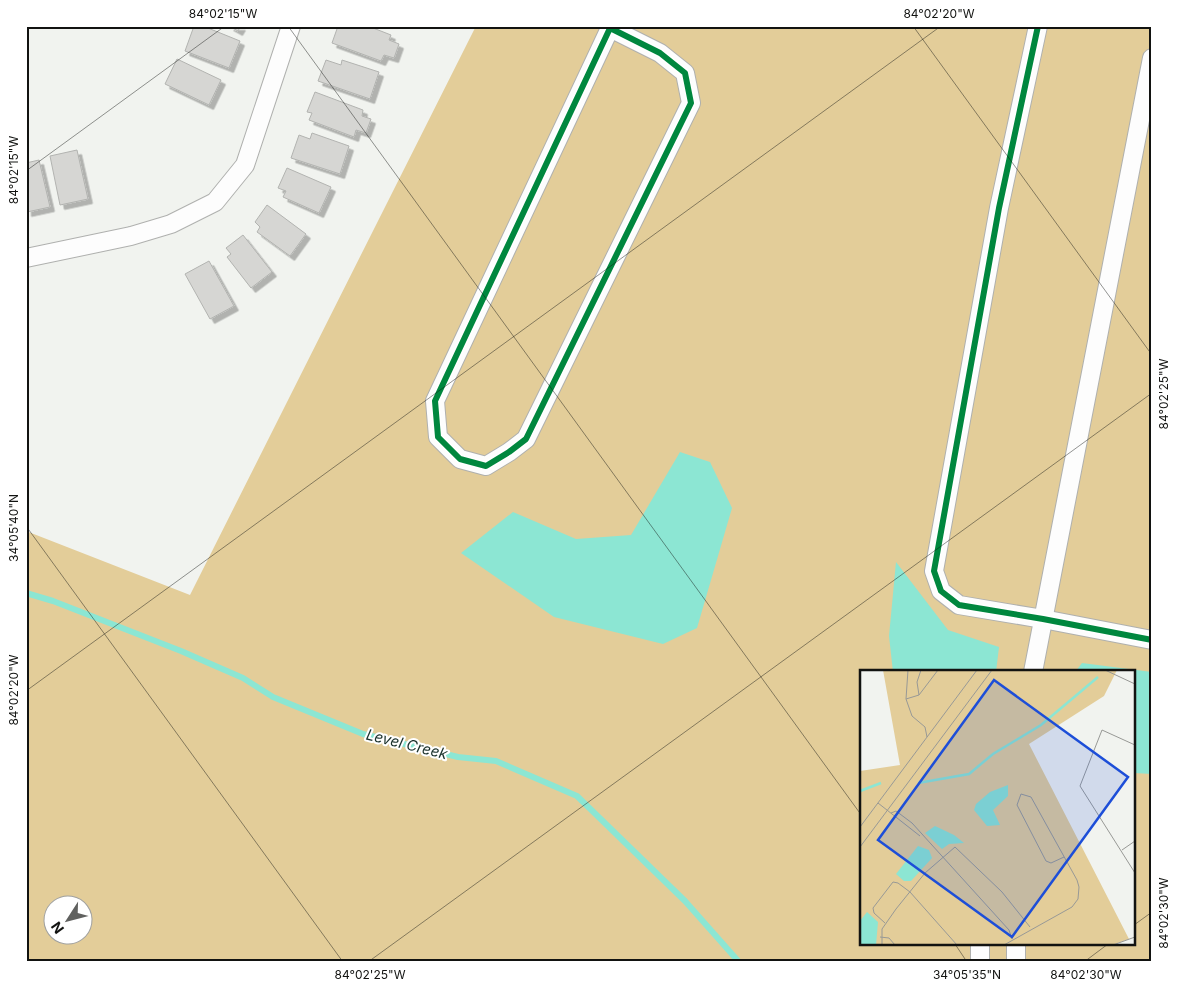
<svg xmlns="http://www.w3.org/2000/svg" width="1178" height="988" viewBox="0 0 1178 988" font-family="Inter,sans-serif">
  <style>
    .forest { fill: #e3cd99; fill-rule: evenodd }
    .water { fill: #8ce6d3 }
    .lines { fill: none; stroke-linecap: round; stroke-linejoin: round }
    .stream { stroke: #8ce6d3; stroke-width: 6 }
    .building { fill: #d6d6d3; stroke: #b2b3b0; filter: url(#shadow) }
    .street-casing { stroke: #afb0ae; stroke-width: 20 }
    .street { stroke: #fdfdfd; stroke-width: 18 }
    .cycleway-casing { stroke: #fff; stroke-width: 9 }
    .cycleway { stroke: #00873e; stroke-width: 6 }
    .ticks { fill: none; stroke: #121311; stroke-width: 1; stroke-opacity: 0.45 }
    .labels { text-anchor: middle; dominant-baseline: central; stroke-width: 4; stroke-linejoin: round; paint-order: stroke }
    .water-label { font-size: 15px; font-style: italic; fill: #1a312b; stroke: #fff }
    .inset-river { fill: none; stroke: #8ce6d3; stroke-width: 2.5 }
    .inset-road { fill: none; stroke: #989996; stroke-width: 1 }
    .view { fill: #1d4ed8; fill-opacity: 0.15; stroke: #1d4ed8; stroke-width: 2.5 }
    .inset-edge { fill: none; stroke: #121311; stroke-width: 2.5 }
    .neatline { fill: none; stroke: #121311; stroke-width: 2 }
    .ticks-label { font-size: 12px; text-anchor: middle; fill: #121311 }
  </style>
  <defs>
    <filter id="shadow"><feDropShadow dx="4.5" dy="4.5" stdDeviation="0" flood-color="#0004"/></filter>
  </defs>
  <rect width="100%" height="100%" fill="#f1f3ef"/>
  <!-- forest -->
  <path class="forest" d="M 476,26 L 1152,26 L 1152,962 L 26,962 L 26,531 L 190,595 ZM 862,672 L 1134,672 L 1134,944 L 862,944 ZM 52,906 L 82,906 L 82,936 L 52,936 Z"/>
  <!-- water -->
  <g class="water">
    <path d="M 680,452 L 710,462 L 732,508 L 697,628 L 663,644 L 554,617 L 461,553 L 513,512 L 576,539 L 631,535 Z"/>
    <path d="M 896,562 L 948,630 L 999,647 L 996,672 L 893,672 L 889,636 Z"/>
    <path d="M 1082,663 L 1152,672 L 1152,774 L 1134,773 L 1134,672 L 1075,672 Z"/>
  </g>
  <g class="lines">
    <!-- stream -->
    <path class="stream" d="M 26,593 L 53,601 L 181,651 L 243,678 L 273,697 L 363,734 L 458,757 L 496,761 L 577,796 L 685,901 L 739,962"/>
  </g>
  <!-- building -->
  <g class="building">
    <path d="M 194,26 L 203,26 L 240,41 L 229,68 L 185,51 Z"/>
    <path d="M 229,26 L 241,26 L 238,31 Z"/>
    <path d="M 338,26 L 368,26 L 391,35 L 389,40 L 399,44 L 394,58 L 384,55 L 381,61 L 332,43 Z"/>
    <path d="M 177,59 L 221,80 L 209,105 L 165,84 Z"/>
    <path d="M 326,60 L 341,65 L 342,60 L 379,72 L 370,99 L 318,81 Z"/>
    <path d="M 315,92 L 363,110 L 362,116 L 371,119 L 366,133 L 356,130 L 354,137 L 309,120 L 312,113 L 307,112 Z"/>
    <path d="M 312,133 L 349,146 L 340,174 L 291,158 L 299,135 L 310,139 Z"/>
    <path d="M 77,150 L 88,199 L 60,205 L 50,156 Z"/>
    <path d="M 39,160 L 50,207 L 27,212 L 26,163 Z"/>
    <path d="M 287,168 L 331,187 L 319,213 L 283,197 L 286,191 L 278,188 Z"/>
    <path d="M 267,205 L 306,234 L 290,256 L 257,232 L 260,227 L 255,222 Z"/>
    <path d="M 243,235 L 272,272 L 251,288 L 227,257 L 231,254 L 226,248 Z"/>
    <path d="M 209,261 L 234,306 L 210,319 L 185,274 Z"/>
  </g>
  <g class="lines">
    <defs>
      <g id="street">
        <path d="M 1038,26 L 999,208 L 934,571 L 941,591 L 959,605 L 1043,619 L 1152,640"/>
        <path d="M 610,28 L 660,53 L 685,73 L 691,103 L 526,439 L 509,452 L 486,466 L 460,459 L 438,437 L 435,401 L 611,26"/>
        <path d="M 26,258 L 131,236 L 171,224 L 215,202 L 245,165 L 291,26"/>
        <path d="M 1033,672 L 1152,58"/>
        <path d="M 980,944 L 980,962"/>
        <path d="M 1016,944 L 1016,962"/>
      </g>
    </defs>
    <!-- street casing -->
    <use href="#street" class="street-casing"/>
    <!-- street -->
    <use href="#street" class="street"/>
    <defs>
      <g id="cycleway">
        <path d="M 1038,26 L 999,208 L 934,571 L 941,591 L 959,605 L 1043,619 L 1152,640"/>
        <path d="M 610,28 L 660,53 L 685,73 L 691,103 L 526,439 L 509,452 L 486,466 L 460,459 L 438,437 L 435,401 L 611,26"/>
      </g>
    </defs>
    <!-- cycleway casing -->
    <use href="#cycleway" class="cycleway-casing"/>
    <!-- cycleway -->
    <use href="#cycleway" class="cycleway"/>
  </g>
  <!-- ticks -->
  <path class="ticks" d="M 288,26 L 862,816M 913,26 L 1152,355M 26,171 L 225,26M 26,526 L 343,962M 26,691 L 941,26M 1134,925 L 1152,912M 955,944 L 967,962M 368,962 L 1152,393M 1084,962 L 1108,944"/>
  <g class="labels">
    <!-- water labels -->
    <g class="water-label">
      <text transform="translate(407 744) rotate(14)">Level Creek</text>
    </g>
  </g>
  <!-- overview -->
  <g transform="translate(860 670)">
    <rect width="275" height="275" fill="#f1f3ef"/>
    <path d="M 23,0 L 257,0 L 244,26 L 169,74 L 269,269 L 252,275 L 0,275 L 0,101 L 40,95 Z" fill="#e3cd99"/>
    <path d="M 148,115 L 148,126 L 133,140 L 140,155 L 127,156 L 114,140 L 116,134 L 130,122 ZM 75,156 L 94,165 L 104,173 L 89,174 L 82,179 L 65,163 ZM 58,176 L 69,180 L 72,188 L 51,211 L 44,211 L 36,204 ZM 7,242 L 18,252 L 16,275 L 0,275 L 0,251 Z" fill="#8ce6d3"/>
    <path class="inset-river" d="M 58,113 L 109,104 L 133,84 L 181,55 L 238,7M 0,121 L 21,113"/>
    <path class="inset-road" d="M 245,0 L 275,14M 59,25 L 57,12 L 61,0M 46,29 L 48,0M 67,67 L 65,57 L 52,46 L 46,29 L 59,25 L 78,0M 275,75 L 242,60 L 220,116 L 275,203M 18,133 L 60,166M 31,143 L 36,141 L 52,153 L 149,260 L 152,269M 0,157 L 117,0M 0,177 L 132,0M 262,180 L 275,171M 25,253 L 14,243 L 13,238 L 33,212 L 38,213 L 50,222 L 97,275M 20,267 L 29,268 L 35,275M 22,275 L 22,259 L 36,239 L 65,203 L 95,177 L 142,222 L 170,257M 144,275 L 212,237 L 218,229 L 219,217 L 217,210 L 171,127 L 161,124 L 157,135 L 186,191 L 191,193 L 204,187M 253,275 L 275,267"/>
    <path class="view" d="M 134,10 L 268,107 L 152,267 L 18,170 Z"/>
    <rect width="275" height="275" class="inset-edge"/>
  </g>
  <!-- border -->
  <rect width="1178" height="988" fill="none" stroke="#ffffff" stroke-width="55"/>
  <!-- north arrow -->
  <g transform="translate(68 920) rotate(234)"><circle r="24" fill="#ffffff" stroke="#a0a1a0"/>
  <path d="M0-4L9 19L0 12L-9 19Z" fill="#60615f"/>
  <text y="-8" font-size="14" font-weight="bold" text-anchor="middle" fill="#121311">N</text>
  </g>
  <rect x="28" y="28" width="1122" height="932" class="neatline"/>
  <g class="ticks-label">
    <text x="223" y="18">84°02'15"W</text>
    <text x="939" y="18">84°02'20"W</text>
    <text transform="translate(14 170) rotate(-90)" y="4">84°02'15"W</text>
    <text transform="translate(1164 394) rotate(-90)" y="4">84°02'25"W</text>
    <text transform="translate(14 528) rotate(-90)" y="4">34°05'40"N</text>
    <text transform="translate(14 690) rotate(-90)" y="4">84°02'20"W</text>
    <text transform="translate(1164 913) rotate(-90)" y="4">84°02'30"W</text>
    <text x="370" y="979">84°02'25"W</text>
    <text x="967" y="979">34°05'35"N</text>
    <text x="1086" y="979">84°02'30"W</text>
  </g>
</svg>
